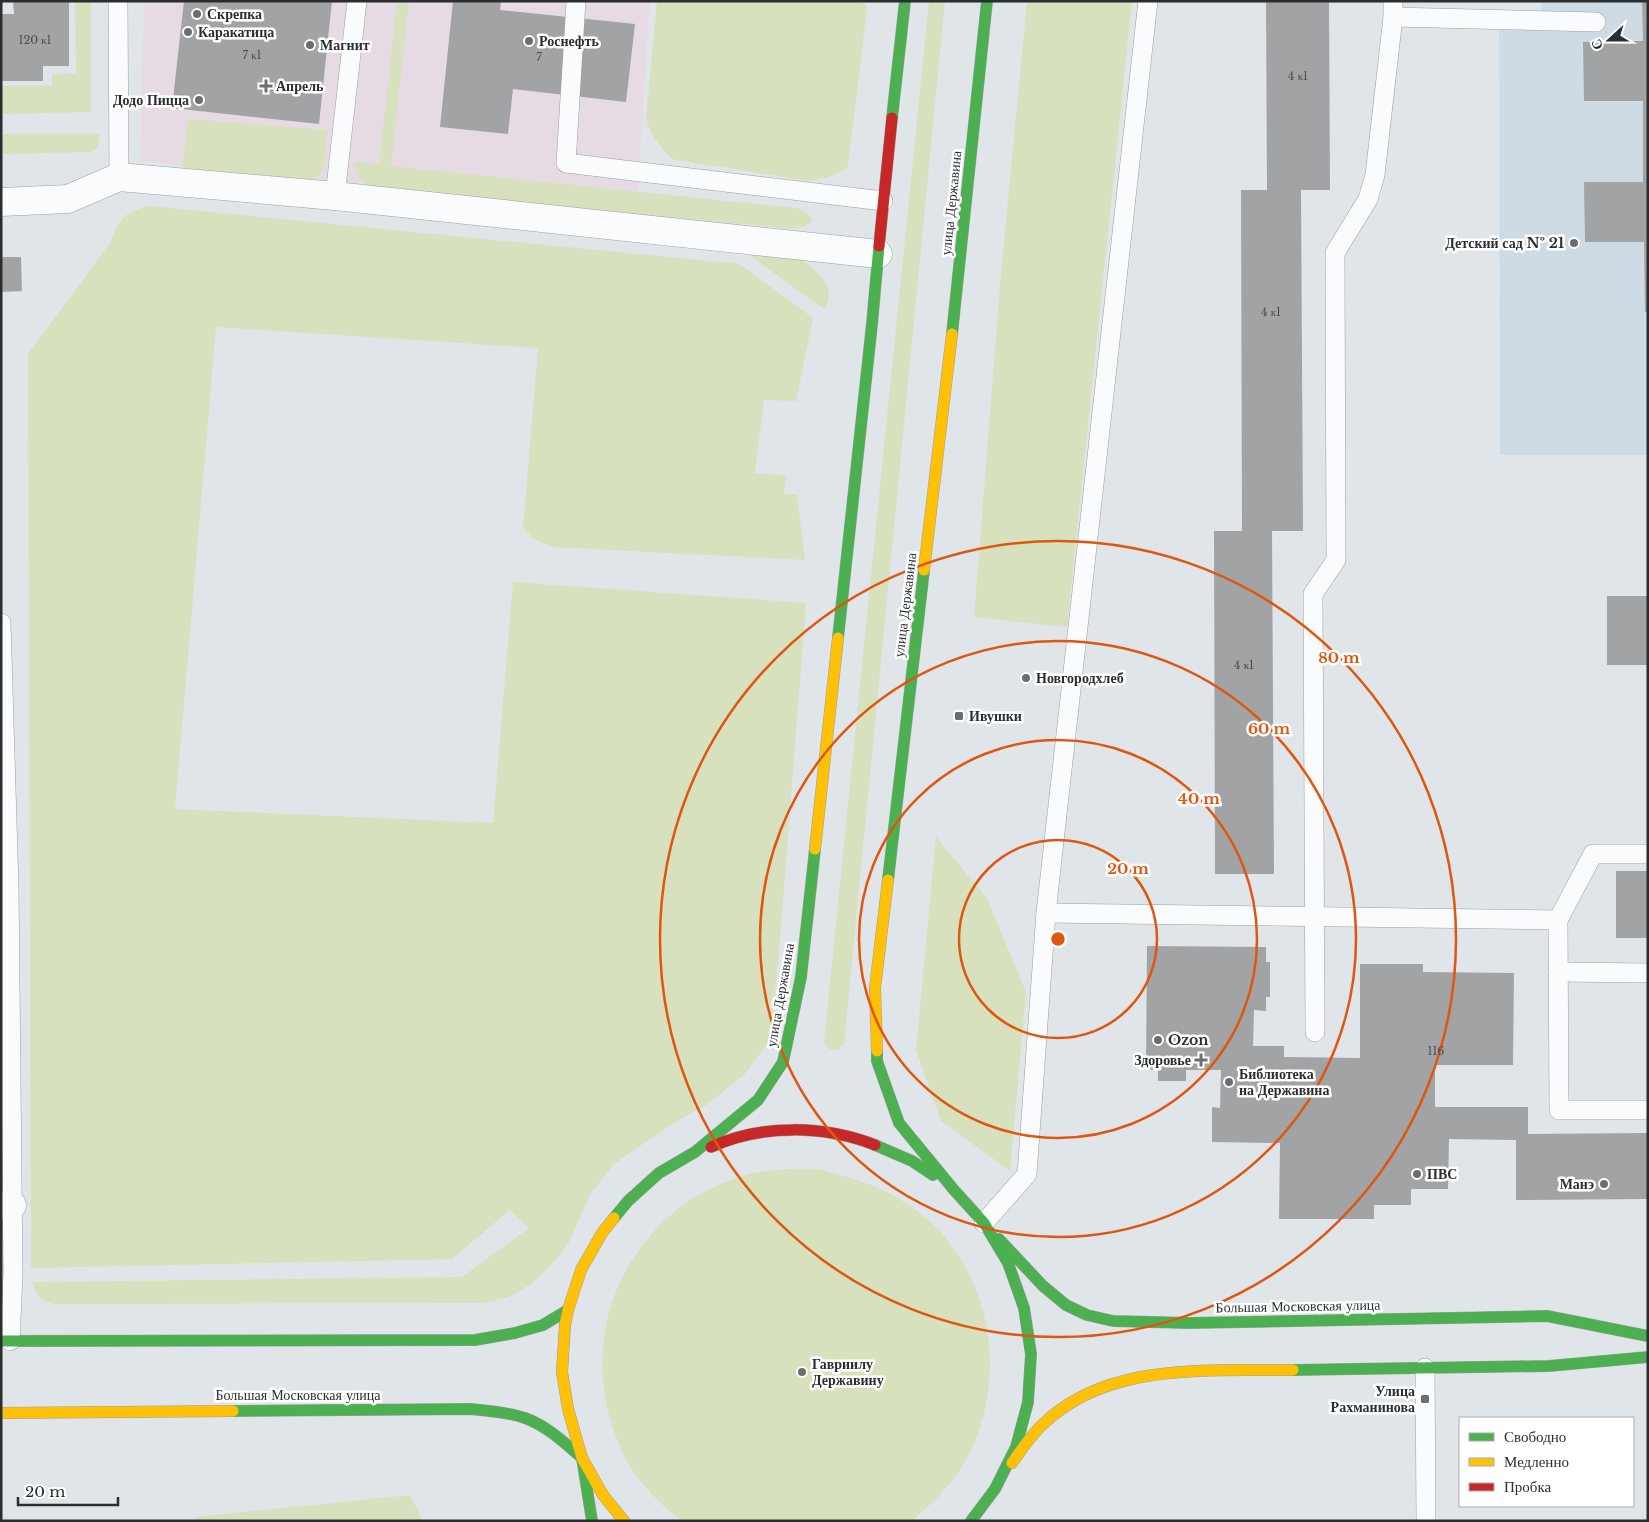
<svg xmlns="http://www.w3.org/2000/svg" width="1649" height="1522" viewBox="0 0 1649 1522" font-family="'Libre Baskerville',serif">
  <style>
    .commercial { fill: #e6dbe4 }
    .built { fill: #cfdbe4 }
    .green { fill: #d7e1bd }
    .building { fill: #a2a3a4 }
    .lines { fill: none; stroke-linecap: round; stroke-linejoin: round }
    .lane-casing { stroke: #9b9fa3; stroke-width: 20 }
    .street-casing { stroke: #9b9fa3; stroke-width: 29 }
    .fast-casing { stroke: #9b9fa3; stroke-width: 12 }
    .slow-casing { stroke: #9b9fa3; stroke-width: 12 }
    .jam-casing { stroke: #9b9fa3; stroke-width: 12 }
    .lane { stroke: #fafbfc; stroke-width: 19 }
    .street { stroke: #fafbfc; stroke-width: 28 }
    .fast { stroke: #4caf50; stroke-width: 11 }
    .slow { stroke: #ffc107; stroke-width: 11 }
    .jam { stroke: #c62828; stroke-width: 11 }
    .ring { fill: none; stroke: #df570e; stroke-width: 2.5 }
    .poi-dot { fill: #6a6e72; stroke: #fff; stroke-width: 2 }
    .labels { text-anchor: middle; dominant-baseline: central; stroke-width: 5; stroke-linejoin: round; paint-order: stroke }
    .number-label { font-size: 11px; fill: #494b4e }
    .poi-label { font-size: 14px; font-weight: bold; fill: #2b2e31; stroke: #fff; text-anchor: start }
    .street-label { font-size: 14px; fill: #2b2e31; stroke: #fff }
    .centre { fill: #df570e; stroke: #fff; stroke-width: 2.5 }
    .ring-label { font-size: 15px; text-anchor: middle; font-weight: bold; fill: #df570e; stroke: #fff; stroke-width: 5; stroke-linejoin: round; paint-order: stroke }
  </style>
  <rect width="100%" height="100%" fill="#e0e5ea"/>
  <!-- commercial -->
  <path class="commercial" d="M 144,1 L 650,1 L 636,214 L 140,161 Z"/>
  <!-- built -->
  <path class="built" d="M 1541,1 L 1648,1 L 1648,455 L 1500,455 L 1499,30 L 1541,29 Z"/>
  <!-- green -->
  <g class="green">
    <path d="M 75,1 L 91,1 L 91,112 L 1,114 L 1,86 L 52,85 L 52,74 L 76,73 Z"/>
    <path d="M 397,1 L 409,1 L 391,166 L 796,208 C 804,211 811,213 812,222 L 803,227 L 795,229 L 378,190 C 364,184 356,178 353,162 L 379,164 Z"/>
    <path d="M 657,1 L 863,1 L 867,8 L 848,166 C 837,177 822,179 807,181 L 672,159 C 660,147 650,135 646,118 Z"/>
    <path d="M 929,1 L 945,1 L 844,1044 L 837,1050 L 829,1049 L 824,1042 Z"/>
    <path d="M 1027,1 L 1132,1 L 1067,627 L 974,617 L 1001,273 Z"/>
    <path d="M 188,119 L 328,130 L 323,169 C 319,177 314,179 306,183 L 182,172 Z"/>
    <path d="M 1,134 L 99,134 L 98,148 L 91,152 L 1,154 Z"/>
    <path d="M 149,206 L 740,264 L 813,318 L 796,401 L 764,400 L 755,473 L 786,475 L 784,494 L 797,495 L 805,560 L 553,547 L 534,539 L 523,528 L 538,348 L 216,327 L 175,809 L 493,823 L 513,582 L 806,603 L 778,965 L 770,1040 L 744,1075 L 706,1105 L 672,1124 L 614,1164 L 591,1193 L 568,1244 L 551,1265 L 531,1284 L 511,1296 L 484,1303 L 54,1304 C 39,1300 37,1297 32,1282 L 462,1277 L 529,1228 L 510,1210 L 452,1259 L 31,1268 L 28,354 L 110,243 C 119,219 124,212 149,206 Z"/>
    <path d="M 746,253 C 760,254 775,253 789,256 C 810,260 841,288 824,309 Z"/>
    <path d="M 936,837 L 987,898 L 1026,992 L 1010,1171 L 941,1121 L 916,1050 Z"/>
    <path d="M 787,1169 C 796,1169 805,1168 814,1169 C 821,1169 829,1172 836,1174 C 871,1183 899,1195 927,1219 C 997,1280 1009,1391 961,1468 C 948,1489 930,1505 912,1521 L 682,1521 C 666,1509 651,1495 639,1479 C 627,1464 619,1446 613,1428 C 586,1347 611,1262 679,1208 C 698,1193 723,1182 746,1175 C 759,1171 774,1171 787,1169 Z"/>
    <path d="M 410,1495 L 423,1521 L 195,1521 L 195,1517 Z"/>
  </g>
  <!-- building -->
  <g class="building">
    <path d="M 13,1 L 69,1 L 69,66 L 43,66 L 43,81 L 1,81 L 1,14 L 14,14 Z"/>
    <path d="M 184,1 L 332,1 L 319,124 L 172,108 Z"/>
    <path d="M 453,1 L 501,1 L 500,10 L 635,24 L 626,102 L 513,89 L 508,134 L 440,127 Z"/>
    <path d="M 1266,1 L 1329,1 L 1330,190 L 1301,190 L 1303,531 L 1272,531 L 1274,874 L 1215,874 L 1214,531 L 1242,531 L 1241,190 L 1267,190 Z"/>
    <path d="M 1642,1 L 1648,1 L 1648,312 L 1645,312 L 1644,242 L 1585,242 L 1584,182 L 1643,182 L 1643,101 L 1584,101 L 1583,42 L 1643,41 Z"/>
    <path d="M 1,257 L 21,257 L 22,291 L 1,292 Z"/>
    <rect x="1607" y="596" width="41" height="69"/>
    <rect x="1616" y="871" width="32" height="67"/>
    <path d="M 1147,946 L 1266,947 L 1266,962 L 1270,962 L 1270,997 L 1266,997 L 1266,1011 L 1254,1010 L 1253,1046 L 1284,1046 L 1284,1057 L 1360,1058 L 1360,964 L 1423,964 L 1423,972 L 1514,973 L 1513,1065 L 1435,1065 L 1435,1107 L 1528,1107 L 1528,1134 L 1648,1133 L 1648,1199 L 1516,1200 L 1516,1140 L 1449,1139 L 1448,1189 L 1411,1189 L 1411,1205 L 1374,1205 L 1374,1219 L 1279,1219 L 1280,1143 L 1212,1142 L 1212,1107 L 1220,1108 L 1221,1070 L 1186,1070 L 1186,1081 L 1158,1081 L 1158,1070 L 1146,1069 Z"/>
  </g>
  <g class="lines">
    <defs>
      <g id="lane">
        <path d="M 118,1 L 119,177"/>
        <path d="M 576,1 L 566,163 L 883,201"/>
        <path d="M 1393,17 L 1596,22"/>
        <path d="M 335,196 L 357,1"/>
        <path d="M 1,623 L 9,887 L 13,1273 L 10,1341"/>
        <path d="M 1648,854 L 1593,854 L 1558,920 L 1559,1110 L 1648,1110"/>
        <path d="M 1046,913 L 1558,920"/>
        <path d="M 1558,972 L 1648,973"/>
        <path d="M 1315,1032 L 1313,594 L 1336,560 L 1335,253 L 1368,199 L 1375,175 L 1393,17 L 1393,1"/>
        <path d="M 984,1223 L 1027,1174 L 1046,913 L 1148,1"/>
        <path d="M 1425,1368 L 1426,1520"/>
      </g>
      <g id="street">
        <path d="M 1,202 L 68,199 L 119,177 L 335,196 L 878,254"/>
        <path d="M 1,1206 L 12,1205"/>
      </g>
      <g id="fast">
        <path d="M 892,118 L 905,1"/>
        <path d="M 952,334 L 987,1"/>
        <path d="M 838,638 L 872,324 L 879,246"/>
        <path d="M 888,880 L 924,570"/>
        <path d="M 877,1051 L 877,1061 L 899,1123 L 954,1190 L 984,1223 L 1008,1263 L 1024,1308 L 1031,1354 L 1028,1402 L 1016,1447 L 995,1489 L 971,1521"/>
        <path d="M 875,1145 L 912,1161 L 933,1175"/>
        <path d="M 614,1218 L 628,1201 L 659,1173 L 695,1152 L 758,1100 L 783,1062 L 801,977 L 815,849"/>
        <path d="M 999,1239 L 1043,1286 L 1066,1305 L 1087,1315 L 1113,1321 L 1189,1323 L 1547,1316 L 1648,1336"/>
        <path d="M 1,1341 L 475,1340 L 515,1333 L 543,1325 L 568,1310"/>
        <path d="M 1293,1370 L 1549,1366 L 1648,1357"/>
        <path d="M 233,1411 L 471,1409 C 489,1411 508,1412 525,1418 C 547,1426 565,1443 582,1458 L 592,1521"/>
      </g>
      <g id="slow">
        <path d="M 924,570 L 952,334"/>
        <path d="M 815,849 L 838,638"/>
        <path d="M 877,1051 L 875,988 L 888,880"/>
        <path d="M 614,1218 L 602,1233 L 581,1270 L 568,1310 L 565,1325 L 562,1372 L 568,1409 L 582,1458 L 603,1495 L 624,1521"/>
        <path d="M 1,1413 L 233,1411"/>
        <path d="M 1012,1463 C 1021,1450 1029,1438 1040,1427 C 1105,1361 1208,1371 1293,1370"/>
      </g>
      <g id="jam">
        <path d="M 879,246 L 892,118"/>
        <path d="M 711,1147 C 762,1124 823,1125 875,1145"/>
      </g>
    </defs>
    <!-- lane casing -->
    <use href="#lane" class="lane-casing"/>
    <!-- street casing -->
    <use href="#street" class="street-casing"/>
    <!-- fast casing -->
    <use href="#fast" class="fast-casing"/>
    <!-- slow casing -->
    <use href="#slow" class="slow-casing"/>
    <!-- jam casing -->
    <use href="#jam" class="jam-casing"/>
    <!-- lane -->
    <use href="#lane" class="lane"/>
    <!-- street -->
    <use href="#street" class="street"/>
    <!-- fast -->
    <use href="#fast" class="fast"/>
    <!-- slow -->
    <use href="#slow" class="slow"/>
    <!-- jam -->
    <use href="#jam" class="jam"/>
  </g>
  <!-- distance rings -->
  <g class="ring">
    <circle cx="1058" cy="939" r="99"/>
    <circle cx="1058" cy="939" r="199"/>
    <circle cx="1058" cy="939" r="298"/>
    <circle cx="1058" cy="939" r="398"/>
  </g>
  <!-- markers -->
  <g class="poi-dot">
    <circle cx="197" cy="14" r="5"/>
    <circle cx="188" cy="32" r="5"/>
    <circle cx="529" cy="41" r="5"/>
    <circle cx="310" cy="45" r="5"/>
    <path d="M263.5 78.5h5v5h5v5h-5v5h-5v-5h-5v-5h5z"/>
    <circle cx="199" cy="100" r="5"/>
    <circle cx="1574" cy="243" r="5"/>
    <circle cx="1026" cy="678" r="5"/>
    <rect x="954" y="711" width="10" height="10" rx="2.5"/>
    <circle cx="1158" cy="1040" r="5"/>
    <path d="M1198.5 1052.5h5v5h5v5h-5v5h-5v-5h-5v-5h5z"/>
    <circle cx="1229" cy="1082" r="5"/>
    <circle cx="1417" cy="1174" r="5"/>
    <circle cx="1604" cy="1184" r="5"/>
    <circle cx="802" cy="1372" r="5"/>
    <rect x="1420" y="1394" width="10" height="10" rx="2.5"/>
  </g>
  <g class="labels">
    <!-- number labels -->
    <g class="number-label">
      <text x="35" y="40">120 к1</text>
      <text x="252" y="55">7 к1</text>
      <text x="539" y="57">7</text>
      <text x="1298" y="76">4 к1</text>
      <text x="1271" y="312">4 к1</text>
      <text x="1244" y="665">4 к1</text>
      <text x="1436" y="1051">116</text>
    </g>
    <!-- poi labels -->
    <g class="poi-label">
      <text x="207" y="14">Скрепка</text>
      <text x="198" y="32">Каракатица</text>
      <text x="539" y="41">Роснефть</text>
      <text x="320" y="45">Магнит</text>
      <text x="276" y="86">Апрель</text>
      <text x="189" y="100" text-anchor="end">Додо Пицца</text>
      <text x="1564" y="243" text-anchor="end">Детский сад № 21</text>
      <text x="1036" y="678">Новгородхлеб</text>
      <text x="969" y="716">Ивушки</text>
      <text x="1168" y="1040">Ozon</text>
      <text x="1191" y="1060" text-anchor="end">Здоровье</text>
      <text x="1239" y="1074">Библиотека<tspan x="1239" dy="16">на Державина</tspan></text>
      <text x="1427" y="1174">ПВС</text>
      <text x="1594" y="1184" text-anchor="end">Манэ</text>
      <text x="812" y="1364">Гавриилу<tspan x="812" dy="16">Державину</tspan></text>
      <text x="1415" y="1391" text-anchor="end">Улица<tspan x="1415" dy="16">Рахманинова</tspan></text>
    </g>
    <!-- street labels -->
    <g class="street-label">
      <text transform="translate(951 203) rotate(-84)">улица Державина</text>
      <text transform="translate(905 605) rotate(-83)">улица Державина</text>
      <text transform="translate(780 995) rotate(-80)">улица Державина</text>
      <text transform="translate(1298 1306) rotate(-1)">Большая Московская улица</text>
      <text x="298" y="1395">Большая Московская улица</text>
    </g>
  </g>
  <circle cx="1058" cy="939" r="8" class="centre"/>
  <g class="ring-label">
    <text x="1339" y="663">80 m</text>
    <text x="1269" y="734">60 m</text>
    <text x="1199" y="804">40 m</text>
    <text x="1128" y="874">20 m</text>
  </g>
  <!-- border -->
  <rect width="1649" height="1522" fill="none" stroke="#2b2e31" stroke-width="5"/>
  <!-- legend -->
  <rect x="1459" y="1417" width="175" height="90" fill="#ffffff" stroke="#aaabad"/>
  <rect x="1469" y="1433" width="25" height="8" fill="#4caf50" stroke="#aaabad"/>
  <text x="1504" y="1442" font-size="15" fill="#2b2e31">Свободно</text>
  <rect x="1469" y="1458" width="25" height="8" fill="#ffc107" stroke="#aaabad"/>
  <text x="1504" y="1467" font-size="15" fill="#2b2e31">Медленно</text>
  <rect x="1469" y="1483" width="25" height="8" fill="#c62828" stroke="#aaabad"/>
  <text x="1504" y="1492" font-size="15" fill="#2b2e31">Пробка</text>
  <!-- north arrow -->
  <g transform="translate(1609 40) rotate(249)" stroke="#ffffff" stroke-width="4" paint-order="stroke">
  <path d="M0-4L9 19L0 12L-9 19Z" fill="#2b2e31"/>
  <text y="-8" font-size="14" font-weight="bold" text-anchor="middle" fill="#2b2e31">С</text>
  </g>
  <!-- scale -->
  <path d="M18 1497v8h100v-8" fill="none" stroke="#2b2e31" stroke-width="2.5"/>
  <text x="25" y="1497" font-size="15" fill="#2b2e31" stroke="#ffffff" stroke-width="4" paint-order="stroke">20 m</text>
</svg>
